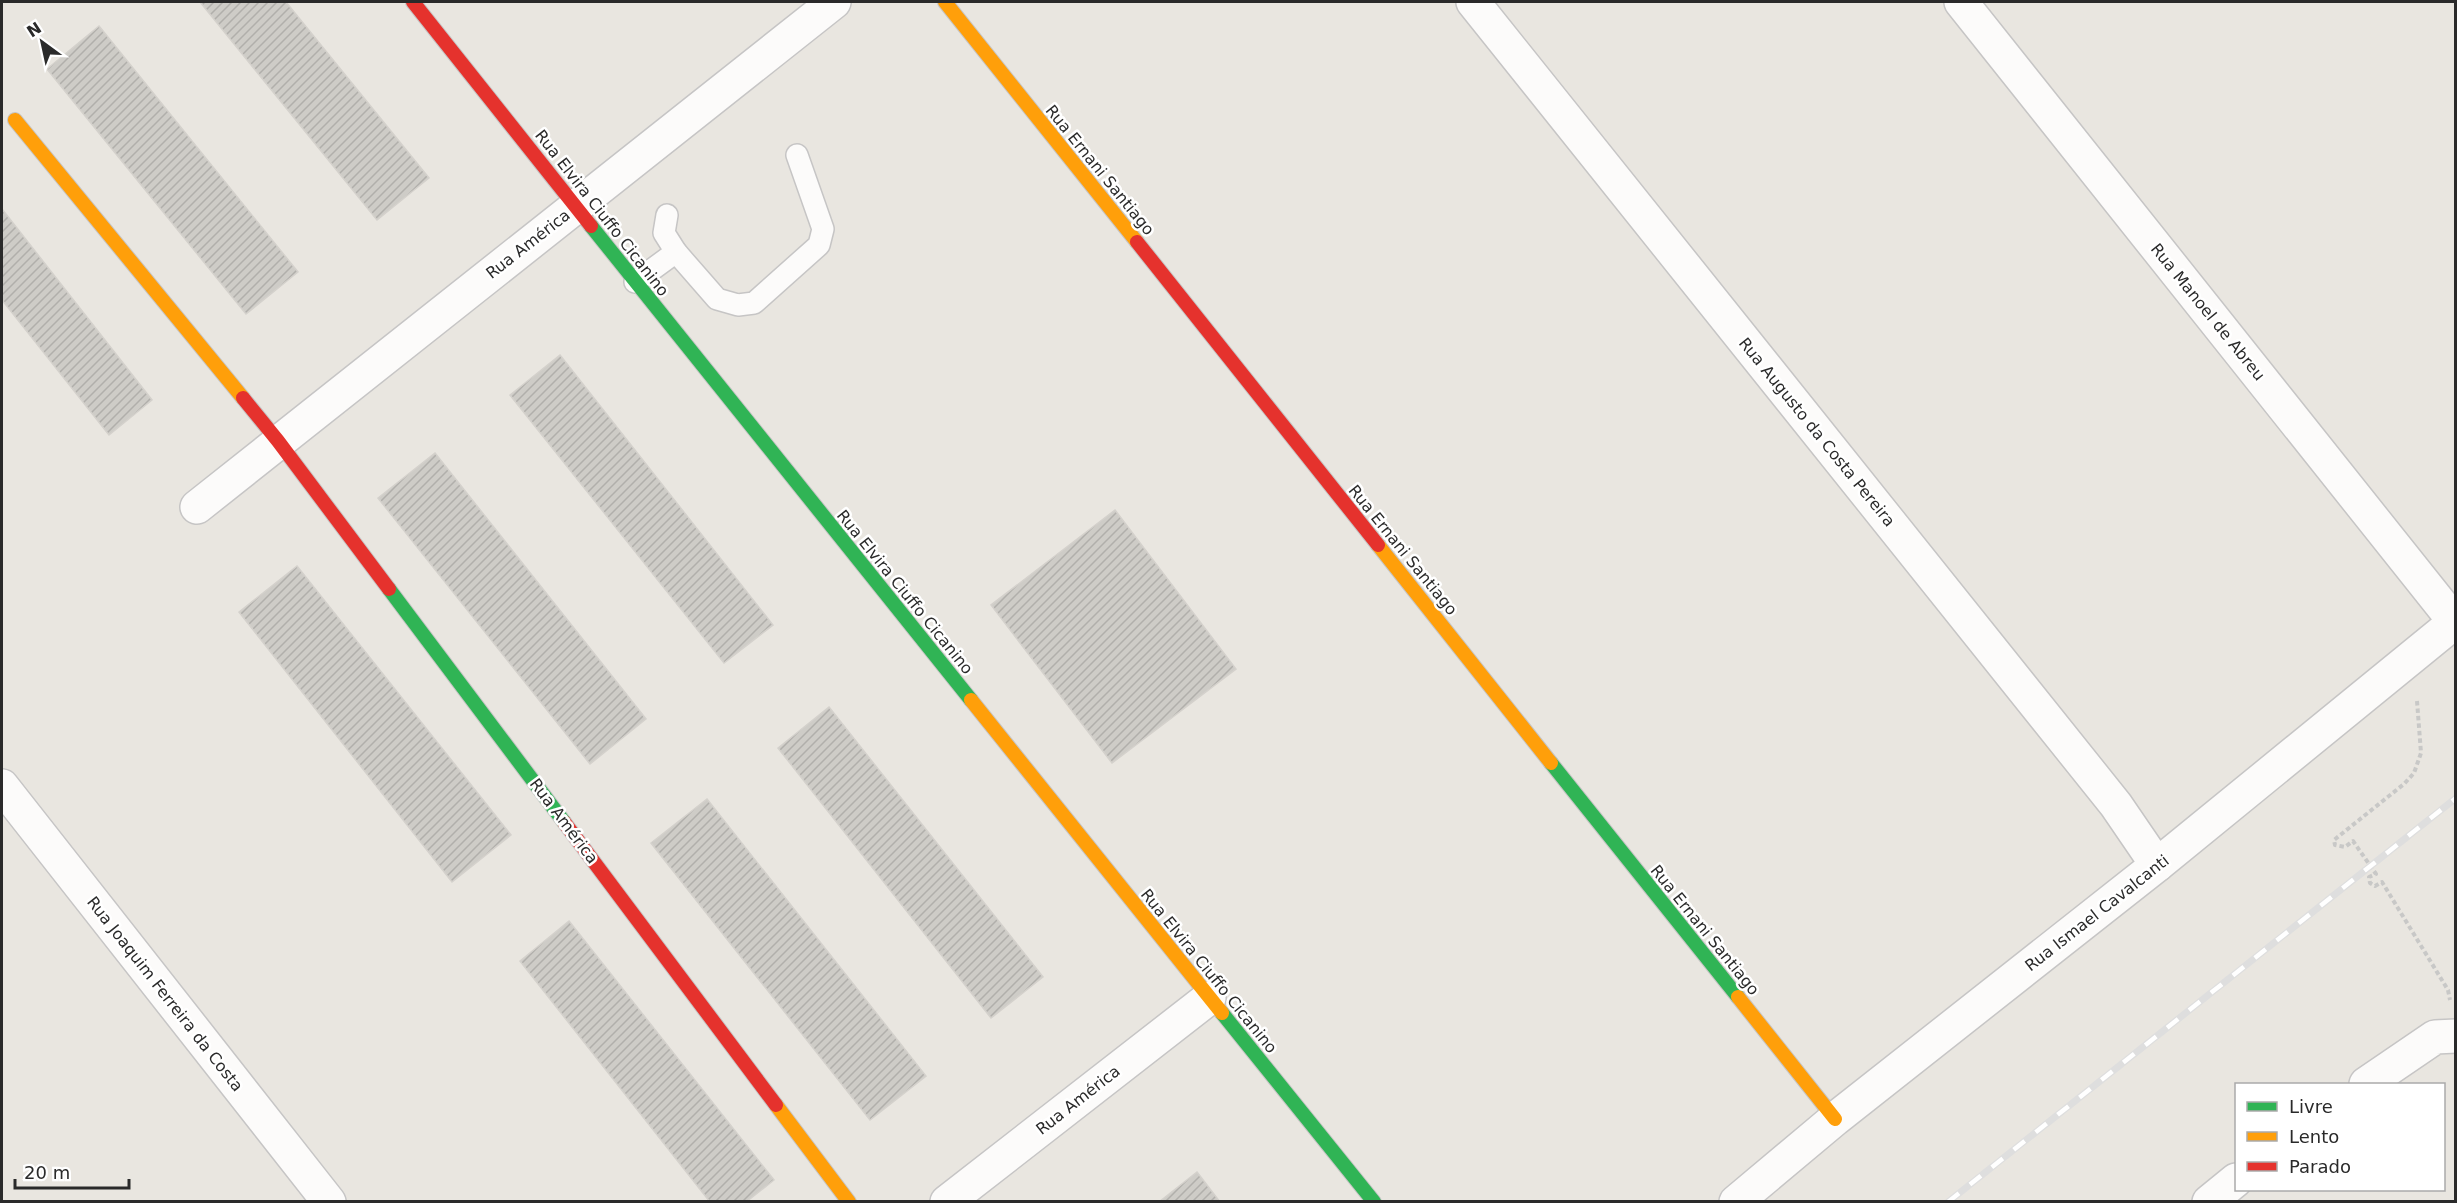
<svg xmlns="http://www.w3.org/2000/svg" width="2457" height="1203" viewBox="0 0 2457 1203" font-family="'DejaVu Sans',sans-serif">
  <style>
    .building { fill: url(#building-hatch); stroke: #d4d1cc; stroke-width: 1.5 }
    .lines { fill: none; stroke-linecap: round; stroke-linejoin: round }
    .lane-casing { stroke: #c6c5c5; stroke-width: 24 }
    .street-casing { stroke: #c6c5c5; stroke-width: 36 }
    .fast-casing { stroke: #c6c5c5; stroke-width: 16 }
    .slow-casing { stroke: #c6c5c5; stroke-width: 16 }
    .jam-casing { stroke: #c6c5c5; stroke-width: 16 }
    .path { stroke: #c8c8c7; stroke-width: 4; stroke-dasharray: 4.5 3; stroke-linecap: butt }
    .lane { stroke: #fcfbfa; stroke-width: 21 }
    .street { stroke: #fcfbfa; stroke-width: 33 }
    .fast { stroke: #30b455; stroke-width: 14 }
    .slow { stroke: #ff9f0a; stroke-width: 14 }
    .jam { stroke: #e5322d; stroke-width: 14 }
    .rail-casing { stroke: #dedede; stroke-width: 7 }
    .rail { stroke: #fff; stroke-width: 4.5; stroke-dasharray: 14; stroke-linecap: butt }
    .labels { text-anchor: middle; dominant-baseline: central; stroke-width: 5; stroke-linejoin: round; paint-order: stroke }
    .street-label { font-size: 16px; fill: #2a2a2a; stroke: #fff }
  </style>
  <defs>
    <pattern id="building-hatch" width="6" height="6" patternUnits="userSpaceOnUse" patternTransform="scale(1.5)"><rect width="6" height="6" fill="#ceccc7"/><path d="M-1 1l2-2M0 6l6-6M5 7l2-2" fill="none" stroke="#b1afab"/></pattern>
  </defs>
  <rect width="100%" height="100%" fill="#e9e6e0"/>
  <!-- building -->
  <g class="building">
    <path d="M 200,2 L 286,2 L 429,178 L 377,220 Z"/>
    <path d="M 99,26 L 298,272 L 246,314 L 47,69 Z"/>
    <path d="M 2,209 L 152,400 L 109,435 L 2,300 Z"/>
    <path d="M 560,355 L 773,625 L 724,663 L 510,395 Z"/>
    <path d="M 435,453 L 646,719 L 590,764 L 378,498 Z"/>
    <path d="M 1115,510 L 1236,669 L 1112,763 L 991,605 Z"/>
    <path d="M 297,566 L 511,835 L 452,882 L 239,612 Z"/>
    <path d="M 829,707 L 1043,977 L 991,1018 L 778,748 Z"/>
    <path d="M 707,799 L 926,1076 L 870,1120 L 651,843 Z"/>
    <path d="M 569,921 L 774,1180 L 746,1202 L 710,1202 L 520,961 Z"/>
    <path d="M 1197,1172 L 1220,1202 L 1159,1202 Z"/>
  </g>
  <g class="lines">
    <defs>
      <g id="lane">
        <path d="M 667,215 L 664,233 L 676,252"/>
        <path d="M 635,282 L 676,252 L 717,299 L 738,305 L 754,303 L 819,245 L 823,229 L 797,155"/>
      </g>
      <g id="street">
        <path d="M 1473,2 L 2116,805 L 2157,865"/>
        <path d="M 1961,2 L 2455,622"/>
        <path d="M 197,507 L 834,2"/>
        <path d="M 2,786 L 329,1202"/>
        <path d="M 2366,1084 L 2435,1037 L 2456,1036"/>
        <path d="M 947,1202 L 1209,998"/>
        <path d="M 1736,1202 L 1835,1119 L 2157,865 L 2456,621"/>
        <path d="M 2209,1202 L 2236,1180"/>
      </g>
      <g id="fast">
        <path d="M 591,226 L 971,700"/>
        <path d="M 389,589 L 564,822"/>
        <path d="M 1551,763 L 1738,997"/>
        <path d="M 1222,1013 L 1374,1202"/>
      </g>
      <g id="slow">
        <path d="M 945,2 L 1137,242"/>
        <path d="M 15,120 L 243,398"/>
        <path d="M 1378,545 L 1551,763"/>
        <path d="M 971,700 L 1222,1013"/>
        <path d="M 1738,997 L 1835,1119"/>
        <path d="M 776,1105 L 849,1202"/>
      </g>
      <g id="jam">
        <path d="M 413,2 L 591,226"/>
        <path d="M 1137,242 L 1378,545"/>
        <path d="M 243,398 L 278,441 L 389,589"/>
        <path d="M 564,822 L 776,1105"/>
      </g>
    </defs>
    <!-- lane casing -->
    <use href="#lane" class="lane-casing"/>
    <!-- street casing -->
    <use href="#street" class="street-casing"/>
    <!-- fast casing -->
    <use href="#fast" class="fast-casing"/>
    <!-- slow casing -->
    <use href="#slow" class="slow-casing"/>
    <!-- jam casing -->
    <use href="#jam" class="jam-casing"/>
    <!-- path -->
    <path class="path" d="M 2417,701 L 2421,753 L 2414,773 L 2404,784 L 2334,840 L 2335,845 L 2345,847 L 2353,841 L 2376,874 L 2369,877 L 2370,883 L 2375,886 L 2382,882 L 2448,990 L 2450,1000"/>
    <!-- lane -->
    <use href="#lane" class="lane"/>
    <!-- street -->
    <use href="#street" class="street"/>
    <!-- fast -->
    <use href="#fast" class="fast"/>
    <!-- slow -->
    <use href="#slow" class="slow"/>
    <!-- jam -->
    <use href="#jam" class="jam"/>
    <defs>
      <path id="rail" d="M 1948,1202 L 2456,798"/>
    </defs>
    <!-- rail casing -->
    <use href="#rail" class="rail-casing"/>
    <!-- rail -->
    <use href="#rail" class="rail"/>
  </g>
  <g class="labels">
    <!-- street labels -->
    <g class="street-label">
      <text transform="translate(1100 170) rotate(51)">Rua Ernani Santiago</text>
      <text transform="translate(602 213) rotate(52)">Rua Elvira Ciuffo Cicanino</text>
      <text transform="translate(528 244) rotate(-38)">Rua América</text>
      <text transform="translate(2208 312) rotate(51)">Rua Manoel de Abreu</text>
      <text transform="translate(1817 432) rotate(51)">Rua Augusto da Costa Pereira</text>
      <text transform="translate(1403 550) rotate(51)">Rua Ernani Santiago</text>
      <text transform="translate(905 592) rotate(51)">Rua Elvira Ciuffo Cicanino</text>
      <text transform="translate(564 821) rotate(53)">Rua América</text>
      <text transform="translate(2097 913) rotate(-38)">Rua Ismael Cavalcanti</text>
      <text transform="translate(1705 930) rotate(51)">Rua Ernani Santiago</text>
      <text transform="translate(1209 971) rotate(51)">Rua Elvira Ciuffo Cicanino</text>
      <text transform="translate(165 994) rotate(52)">Rua Joaquim Ferreira da Costa</text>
      <text transform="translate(1078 1100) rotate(-38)">Rua América</text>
    </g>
  </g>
  <!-- border -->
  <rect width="2457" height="1203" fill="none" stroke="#2a2a2a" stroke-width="6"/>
  <!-- legend -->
  <rect x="2235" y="1083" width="210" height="108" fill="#ffffff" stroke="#aaaaaa" stroke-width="1.5"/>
  <rect x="2247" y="1102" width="30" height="9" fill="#30b455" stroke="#aaaaaa" stroke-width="1.5"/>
  <text x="2289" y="1113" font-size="18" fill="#2a2a2a">Livre</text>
  <rect x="2247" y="1132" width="30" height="9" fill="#ff9f0a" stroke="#aaaaaa" stroke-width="1.5"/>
  <text x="2289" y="1143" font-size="18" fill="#2a2a2a">Lento</text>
  <rect x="2247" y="1162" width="30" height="9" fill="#e5322d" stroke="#aaaaaa" stroke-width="1.5"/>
  <text x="2289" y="1173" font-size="18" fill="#2a2a2a">Parado</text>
  <!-- north arrow -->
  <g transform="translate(42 42) rotate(327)" stroke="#ffffff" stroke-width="4.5" paint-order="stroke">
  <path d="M0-4.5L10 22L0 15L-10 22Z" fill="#2a2a2a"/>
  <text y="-9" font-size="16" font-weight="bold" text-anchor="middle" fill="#2a2a2a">N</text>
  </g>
  <!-- scale -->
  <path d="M15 1179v9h114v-9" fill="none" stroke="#2a2a2a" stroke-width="3"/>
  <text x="24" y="1179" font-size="18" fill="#2a2a2a" stroke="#ffffff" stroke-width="4.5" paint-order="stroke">20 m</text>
</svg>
